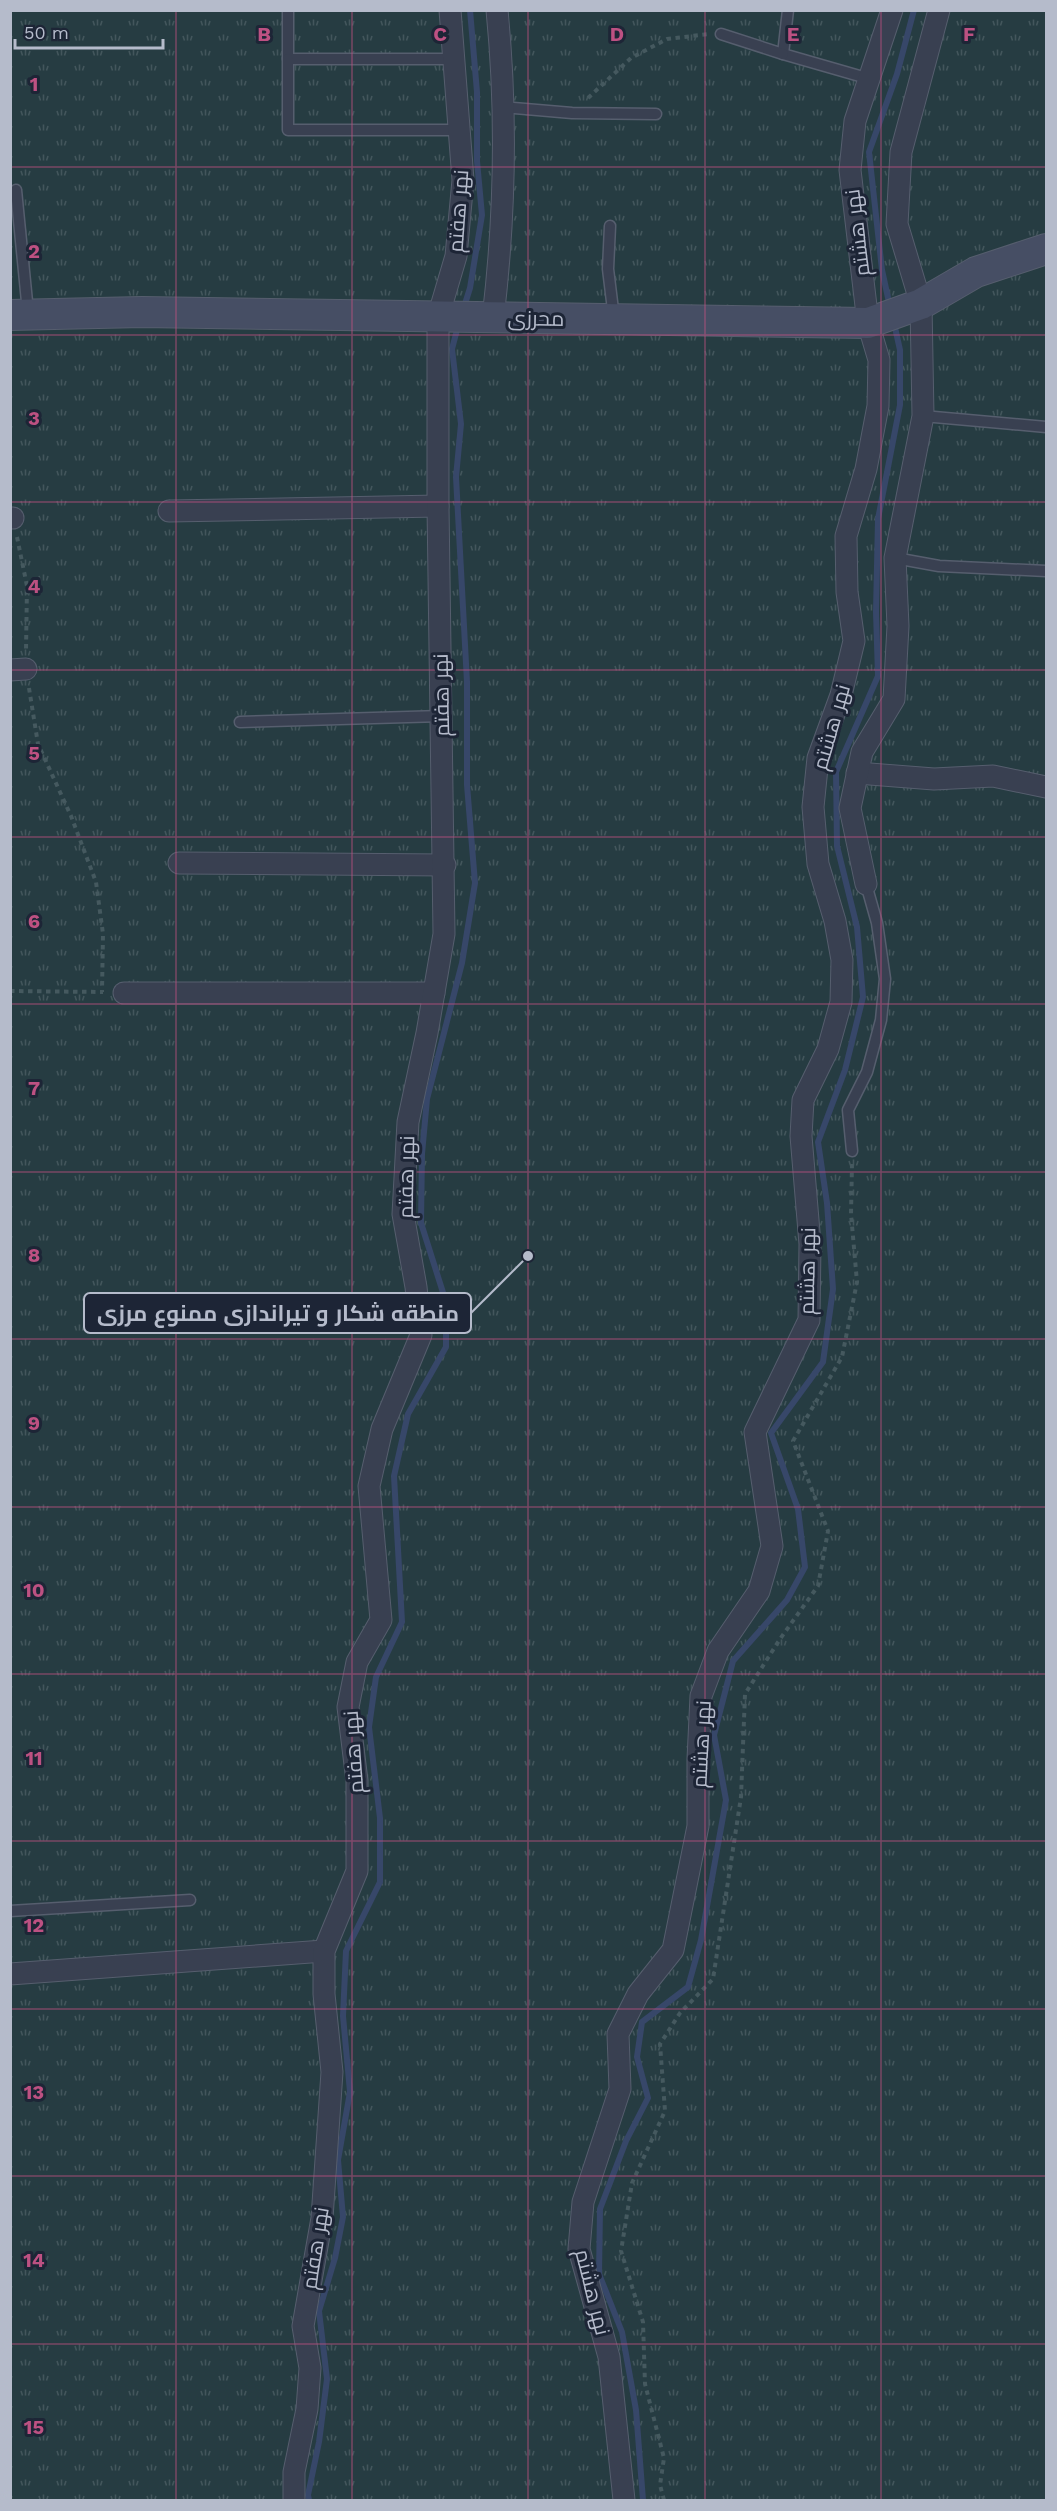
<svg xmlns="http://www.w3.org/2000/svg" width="1057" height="2511" viewBox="0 0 1057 2511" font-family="'Work Sans',Cairo,sans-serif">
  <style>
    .park { fill: url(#park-tufts) }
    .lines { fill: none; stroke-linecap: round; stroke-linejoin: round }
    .stream { stroke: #374769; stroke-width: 6 }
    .lane-casing { stroke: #565e6e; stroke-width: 13 }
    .street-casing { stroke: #565e6e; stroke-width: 23 }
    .secondary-casing { stroke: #565e6e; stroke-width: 32 }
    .path { stroke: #45595f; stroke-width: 4; stroke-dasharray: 4.5 4.5; stroke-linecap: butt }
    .lane { stroke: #394051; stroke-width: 10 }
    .street { stroke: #394051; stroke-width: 21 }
    .secondary { stroke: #464e64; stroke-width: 30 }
    .grid { fill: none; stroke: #bd5182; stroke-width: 1.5; stroke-opacity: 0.55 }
    .labels { text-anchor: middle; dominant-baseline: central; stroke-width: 6; stroke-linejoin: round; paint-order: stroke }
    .street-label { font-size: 21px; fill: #b5bbcb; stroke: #1d2536 }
    .grid-label { font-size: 20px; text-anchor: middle; font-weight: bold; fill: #bd5182; stroke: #1d2536; stroke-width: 6; stroke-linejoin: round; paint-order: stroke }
    .leader { fill: none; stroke: #b5bbcb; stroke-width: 2 }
    .callout-dot { fill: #b5bbcb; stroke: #1d2536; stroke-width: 2 }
    .callout { fill: #1d2536; stroke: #b5bbcb; stroke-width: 2 }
    .callout-label { font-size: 22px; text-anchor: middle; font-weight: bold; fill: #b5bbcb }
  </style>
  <defs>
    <pattern id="park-tufts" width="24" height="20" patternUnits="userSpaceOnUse" patternTransform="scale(1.5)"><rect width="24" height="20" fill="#263c42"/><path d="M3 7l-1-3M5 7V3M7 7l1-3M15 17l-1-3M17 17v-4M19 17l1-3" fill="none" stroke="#43565c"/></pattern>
  </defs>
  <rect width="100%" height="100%" fill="#242e41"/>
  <!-- park -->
  <rect class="park" x="11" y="11" width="1035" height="2489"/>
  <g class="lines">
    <!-- stream -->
    <g class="stream">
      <path d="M 464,307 L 470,288 L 482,215 L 477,161 L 477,92 L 470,10"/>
      <path d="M 890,307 L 882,270 L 869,152 L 897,74 L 914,10"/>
      <path d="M 309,2500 L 308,2495 L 319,2442 L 327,2379 L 319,2311 L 335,2258 L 343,2217 L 338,2160 L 350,2092 L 343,2016 L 346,1951 L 380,1882 L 380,1818 L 369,1727 L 376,1677 L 402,1622 L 394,1476 L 408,1414 L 446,1347 L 446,1302 L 421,1223 L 422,1154 L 427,1099 L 462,963 L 475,883 L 467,785 L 467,682 L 456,477 L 461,424 L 452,349 L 458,326"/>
      <path d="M 643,2500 L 636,2410 L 622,2332 L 599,2274 L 600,2209 L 626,2141 L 648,2098 L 637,2057 L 642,2022 L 688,1987 L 701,1940 L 726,1800 L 714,1735 L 733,1661 L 787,1600 L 805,1567 L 798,1509 L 771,1433 L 823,1362 L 833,1289 L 827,1203 L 818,1142 L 845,1070 L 863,997 L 857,927 L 837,846 L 836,772 L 878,676 L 876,612 L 878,519 L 900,405 L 900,350 L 894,323"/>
    </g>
    <defs>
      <g id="lane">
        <path d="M 288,10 L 288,59 L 455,59"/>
        <path d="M 788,10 L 783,54 L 870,79"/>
        <path d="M 721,34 L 783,54"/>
        <path d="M 288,59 L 288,130 L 459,130"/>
        <path d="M 503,107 L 572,113 L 656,114"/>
        <path d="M 16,190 L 28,312"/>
        <path d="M 610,226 L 608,269 L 614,318"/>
        <path d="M 923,416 L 1046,427"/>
        <path d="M 895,558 L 939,566 L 1046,571"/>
        <path d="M 240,722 L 442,716"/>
        <path d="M 852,1151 L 848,1110 L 867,1072 L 881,1020 L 885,979 L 877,923 L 866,884"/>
        <path d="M 10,1911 L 190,1900"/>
      </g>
      <g id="street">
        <path d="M 493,318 C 505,216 507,112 497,10"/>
        <path d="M 169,511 L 438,506"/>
        <path d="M 10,518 L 13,518"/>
        <path d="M 10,670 L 26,669"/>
        <path d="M 857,773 L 934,779 L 993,776 L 1046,787"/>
        <path d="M 179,863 L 445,865"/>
        <path d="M 866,884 L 850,808 L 862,752 L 894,699 L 898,626 L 895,558 L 923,416 L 921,304 L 897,224 L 901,152 L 939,10"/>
        <path d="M 124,993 L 434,993"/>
        <path d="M 10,1974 L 324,1951"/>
        <path d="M 294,2500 L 294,2472 L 307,2409 L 310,2368 L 303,2326 L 322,2218 L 332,2072 L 324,1994 L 324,1951 L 357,1871 L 357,1781 L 348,1707 L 357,1662 L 381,1620 L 369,1486 L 382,1429 L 421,1335 L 416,1287 L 403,1214 L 408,1122 L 427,1033 L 444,934 L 438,506 L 438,317 L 456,256 L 463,180 L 450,10"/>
        <path d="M 624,2500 L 609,2357 L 579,2249 L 583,2202 L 620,2089 L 618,2034 L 638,1994 L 673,1950 L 698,1826 L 698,1759 L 701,1696 L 718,1651 L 759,1591 L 772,1546 L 755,1432 L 809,1320 L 810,1244 L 801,1136 L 803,1100 L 828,1049 L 841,1002 L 842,960 L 835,921 L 818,864 L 813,807 L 818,758 L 841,695 L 854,641 L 847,592 L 846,536 L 866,469 L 878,406 L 879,360 L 868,323 L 850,170 L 855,121 L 892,10"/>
      </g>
      <path id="secondary" d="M 10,315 L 142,312 L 868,323 L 921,304 L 976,272 L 1046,249"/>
    </defs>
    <!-- lane casing -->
    <use href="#lane" class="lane-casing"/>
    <!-- street casing -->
    <use href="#street" class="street-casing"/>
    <!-- secondary casing -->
    <use href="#secondary" class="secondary-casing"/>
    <!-- path -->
    <g class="path">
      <path d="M 588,98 L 631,58 L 667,39 L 709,34"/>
      <path d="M 17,537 L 27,586 L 26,651"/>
      <path d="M 29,688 L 38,744 L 71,816 L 96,882 L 103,934 L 102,992"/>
      <path d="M 10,991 L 103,992"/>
      <path d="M 664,2500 L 660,2485 L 664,2458 L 645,2384 L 643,2322 L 621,2251 L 632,2183 L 665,2111 L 660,2044 L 680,2013 L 713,1979 L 741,1797 L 745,1694 L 780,1639 L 818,1586 L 828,1531 L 793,1441 L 842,1357 L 857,1282 L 851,1214 L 852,1164"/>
    </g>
    <!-- lane -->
    <use href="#lane" class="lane"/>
    <!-- street -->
    <use href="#street" class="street"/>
    <!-- secondary -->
    <use href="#secondary" class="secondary"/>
  </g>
  <!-- grid -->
  <path class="grid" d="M 176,10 L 176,2500M 352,10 L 352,2500M 528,10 L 528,2500M 705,10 L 705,2500M 881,10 L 881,2500M 10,167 L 1046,167M 10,335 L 1046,335M 10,502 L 1046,502M 10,670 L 1046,670M 10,837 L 1046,837M 10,1004 L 1046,1004M 10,1172 L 1046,1172M 10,1339 L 1046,1339M 10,1507 L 1046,1507M 10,1674 L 1046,1674M 10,1841 L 1046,1841M 10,2009 L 1046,2009M 10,2176 L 1046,2176M 10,2344 L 1046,2344"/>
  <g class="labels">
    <!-- street labels -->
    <g class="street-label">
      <text transform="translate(458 211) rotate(-86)">نهر هفتم</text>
      <text transform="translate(857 233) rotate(-97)">نهر هشتم</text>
      <text transform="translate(536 318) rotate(1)">محرزی</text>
      <text transform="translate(441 695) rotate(-91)">نهر هفتم</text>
      <text transform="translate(831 727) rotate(-74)">نهر هشتم</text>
      <text transform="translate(406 1177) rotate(-89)">نهر هفتم</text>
      <text transform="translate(807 1271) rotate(-89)">نهر هشتم</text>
      <text transform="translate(701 1744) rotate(-87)">نهر هشتم</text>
      <text transform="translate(353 1752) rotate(-94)">نهر هفتم</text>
      <text transform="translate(315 2248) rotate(-81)">نهر هفتم</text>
      <text transform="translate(593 2292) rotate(76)">نهر هشتم</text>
    </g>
  </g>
  <g class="grid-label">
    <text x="264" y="41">B</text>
    <text x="440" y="41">C</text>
    <text x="617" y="41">D</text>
    <text x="793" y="41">E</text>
    <text x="969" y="41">F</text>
    <text x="34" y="91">1</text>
    <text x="34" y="258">2</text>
    <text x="34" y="425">3</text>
    <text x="34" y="593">4</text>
    <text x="34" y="760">5</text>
    <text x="34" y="928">6</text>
    <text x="34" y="1095">7</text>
    <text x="34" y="1262">8</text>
    <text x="34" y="1430">9</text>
    <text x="34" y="1597">10</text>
    <text x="34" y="1765">11</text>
    <text x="34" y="1932">12</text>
    <text x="34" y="2099">13</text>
    <text x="34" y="2267">14</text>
    <text x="34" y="2434">15</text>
  </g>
  <!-- callouts -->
  <path class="leader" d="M528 1256L471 1313"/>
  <circle class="callout-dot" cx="528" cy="1256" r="6"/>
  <rect class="callout" x="84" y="1293" width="387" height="40" rx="6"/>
  <g class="callout-label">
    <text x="278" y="1321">منطقه شکار و تیراندازی ممنوع مرزی</text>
  </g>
  <!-- border -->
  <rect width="1057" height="2511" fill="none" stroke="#b5bbcb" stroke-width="24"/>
  <!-- scale -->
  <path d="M15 39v9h148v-9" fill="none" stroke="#b5bbcb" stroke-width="3"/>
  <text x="24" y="39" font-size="18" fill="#b5bbcb" stroke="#1d2536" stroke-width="4.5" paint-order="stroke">50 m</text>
</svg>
